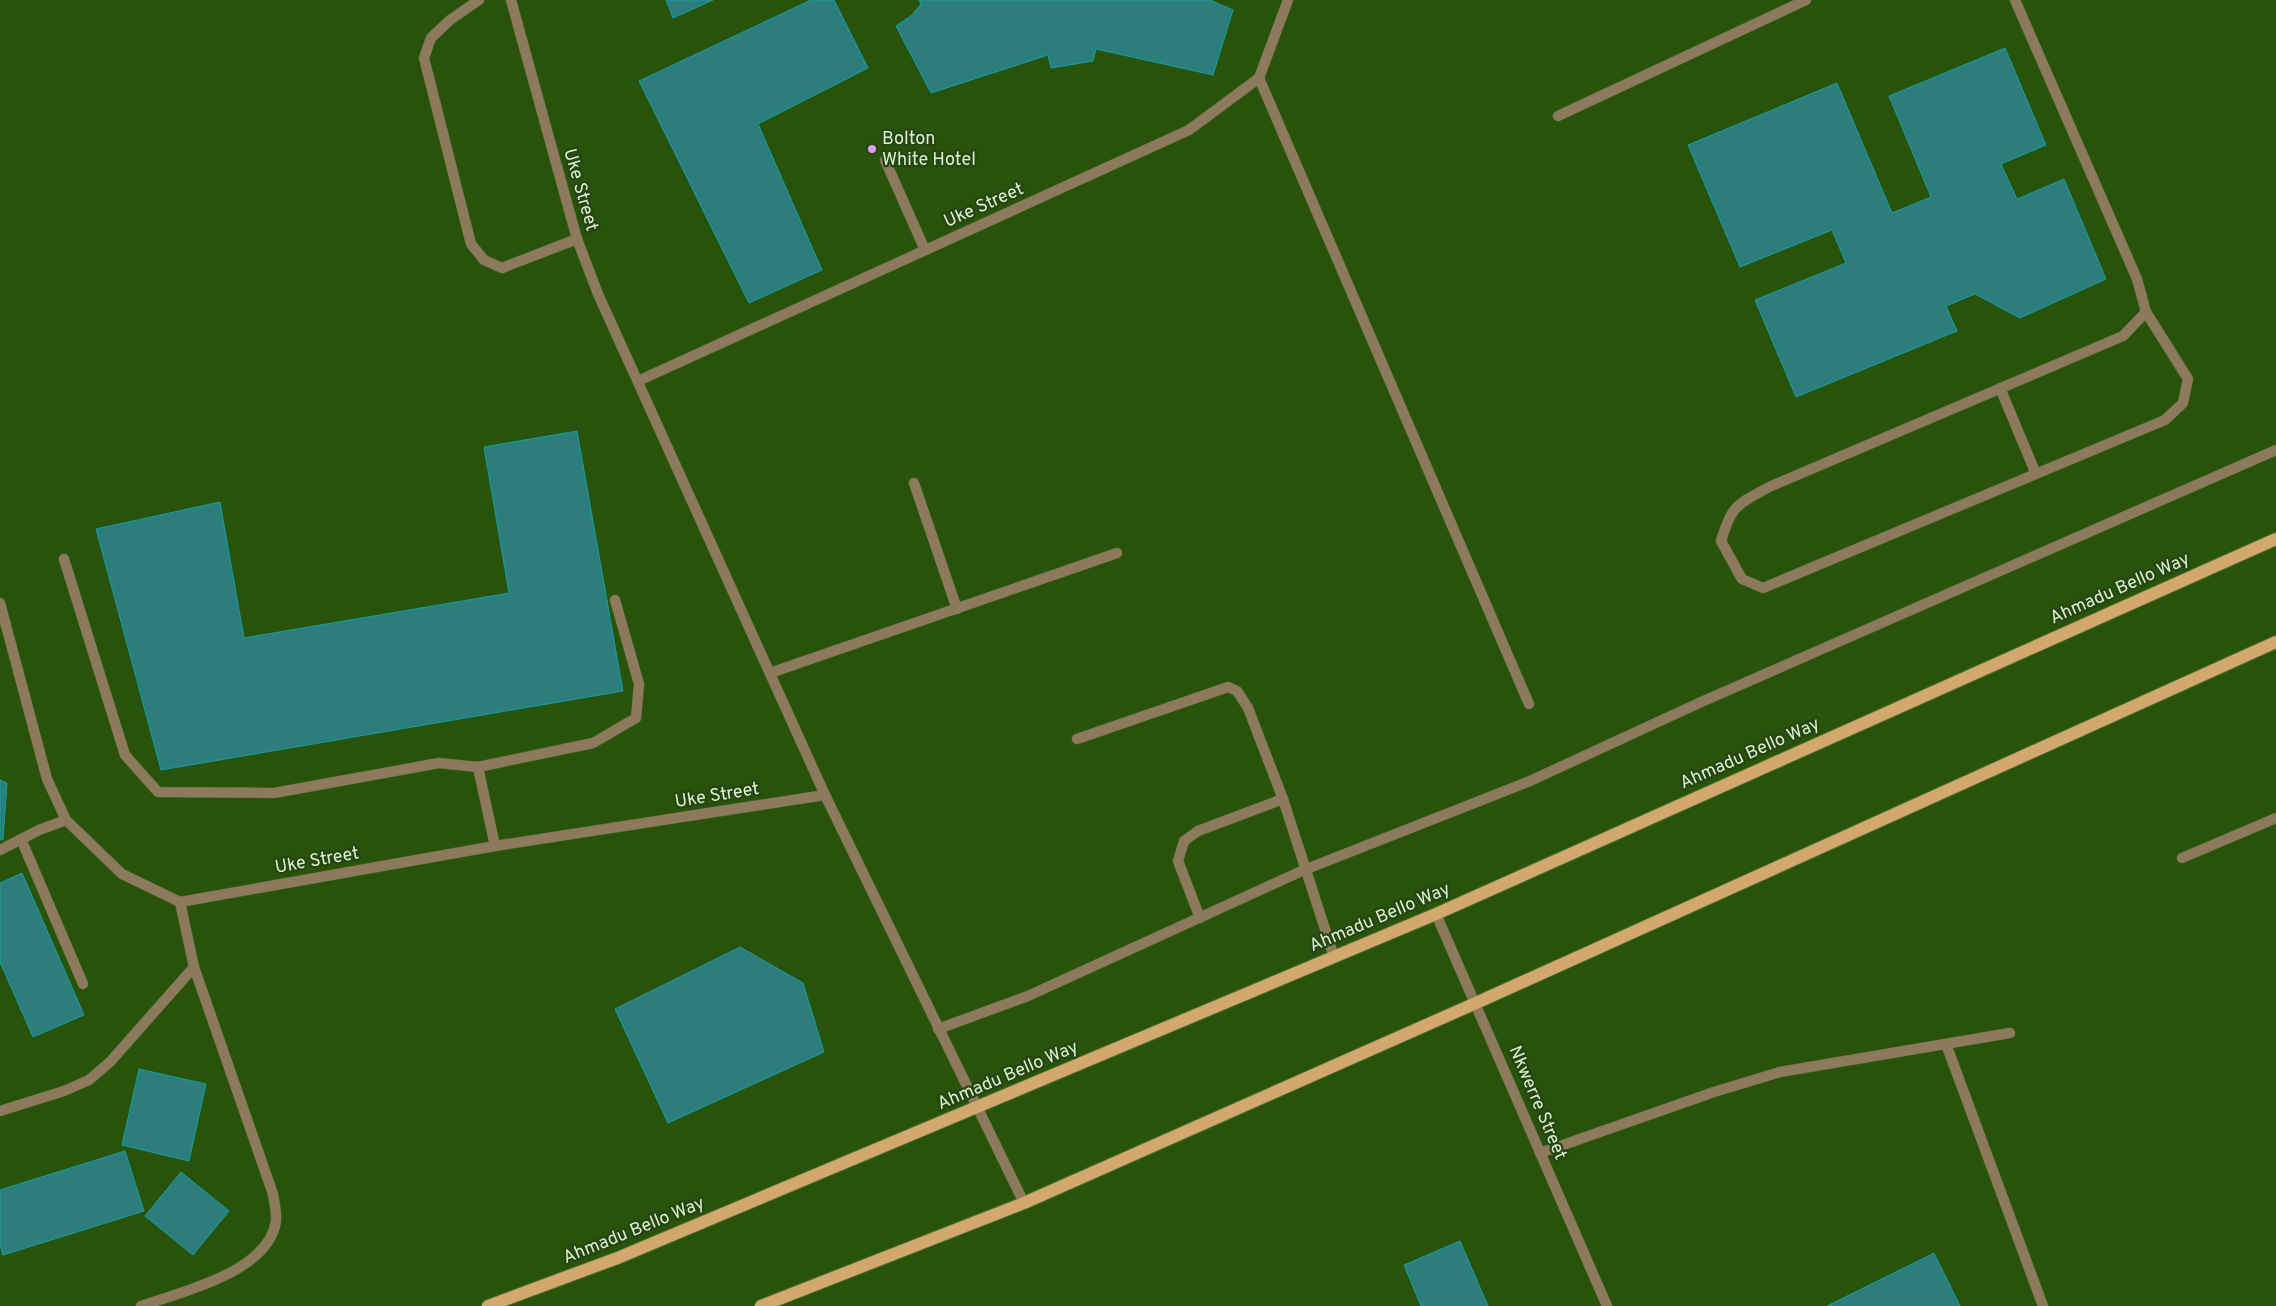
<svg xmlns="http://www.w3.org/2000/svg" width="2276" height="1306" viewBox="0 0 2276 1306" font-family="Overpass,sans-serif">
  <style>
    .building { fill: #2e7d7d; stroke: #10a2a3 }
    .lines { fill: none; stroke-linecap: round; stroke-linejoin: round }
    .lane-casing { stroke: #496f2e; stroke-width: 11 }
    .street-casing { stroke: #496f2e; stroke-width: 11 }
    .primary-casing { stroke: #496f2e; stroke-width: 14 }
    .lane { stroke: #8d795c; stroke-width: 10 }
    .street { stroke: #8d795c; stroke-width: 10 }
    .primary { stroke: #d2a86c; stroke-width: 12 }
    .poi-dot { fill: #db99f6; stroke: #254512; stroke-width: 2 }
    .labels { text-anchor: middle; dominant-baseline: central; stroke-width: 4.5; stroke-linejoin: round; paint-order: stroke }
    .poi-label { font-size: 18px; fill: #daf2ce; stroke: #254512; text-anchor: start }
    .street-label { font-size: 18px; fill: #daf2ce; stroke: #254512 }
  </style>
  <rect width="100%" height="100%" fill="#29520b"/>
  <!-- building -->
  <g class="building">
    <path d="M 666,0 L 713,0 L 673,18 Z"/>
    <path d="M 811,0 L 834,0 L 868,68 L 758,124 L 822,270 L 749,303 L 639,81 Z"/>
    <path d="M 919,0 L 1210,0 L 1233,10 L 1213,75 L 1096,49 L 1093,61 L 1051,68 L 1048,55 L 931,93 L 896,26 L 912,15 L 921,4 Z"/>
    <path d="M 2005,48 L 2046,145 L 2001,164 L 2017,199 L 2064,179 L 2106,279 L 2020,318 L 1975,294 L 1946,306 L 1957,331 L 1796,397 L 1755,300 L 1846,263 L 1832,230 L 1740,267 L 1688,145 L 1837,83 L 1892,213 L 1931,197 L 1889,96 Z"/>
    <path d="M 577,431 L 623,691 L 161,770 L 96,529 L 220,502 L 244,638 L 509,593 L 484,447 Z"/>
    <path d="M 0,780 L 7,783 L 3,840 L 0,839 Z"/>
    <path d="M 22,873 L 84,1015 L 33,1037 L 0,962 L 0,883 Z"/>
    <path d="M 740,947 L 803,983 L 824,1052 L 668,1123 L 615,1009 Z"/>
    <path d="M 139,1069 L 206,1084 L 189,1161 L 122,1145 Z"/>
    <path d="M 125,1151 L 144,1211 L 3,1255 L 0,1245 L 0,1190 Z"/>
    <path d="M 181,1172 L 229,1211 L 193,1255 L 145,1216 Z"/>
    <path d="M 1460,1241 L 1488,1306 L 1421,1306 L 1404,1265 Z"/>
    <path d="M 1934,1253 L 1960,1306 L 1827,1306 Z"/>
  </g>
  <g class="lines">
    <defs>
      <g id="lane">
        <path d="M 479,0 L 450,20 L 431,38 L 424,58 L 471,244 L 484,260 L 502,268 L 577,239"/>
        <path d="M 2015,0 L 2137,279 L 2146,312 L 2123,336 L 1769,487 C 1737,505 1732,504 1721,541 L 1742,579 L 1763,588 L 2165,420 L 2183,403 L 2188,379 L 2146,312"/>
        <path d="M 1558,116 L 1806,0"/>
        <path d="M 885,160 L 925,250"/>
        <path d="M 2000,388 L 2036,474"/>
        <path d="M 914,483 L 957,609"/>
        <path d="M 64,559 L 125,755 L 158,792 L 274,793 L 439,763 L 478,767 L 495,846"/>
        <path d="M 770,673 L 1117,553"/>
        <path d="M 1077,739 L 1228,687 L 1237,691 L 1248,708 L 1283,799 L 1334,957"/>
        <path d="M 478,767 L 593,743 L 636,718 L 639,684 L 615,600"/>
        <path d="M 21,839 L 83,984"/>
        <path d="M 0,850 L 39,830 L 66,820"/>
        <path d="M 2182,858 L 2276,818"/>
        <path d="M 1200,918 L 1178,861 L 1184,841 L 1198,831 L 1283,799"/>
        <path d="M 938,1029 L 1028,996 L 1304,870 L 1530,781 L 1699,703 L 2276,450"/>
        <path d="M 1946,1044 L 2043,1306"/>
        <path d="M 0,1111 L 64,1091 L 89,1080 L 110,1062 L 194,967"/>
        <path d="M 1540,1153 L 1714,1092 L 1780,1072 L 2010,1033"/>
        <path d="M 141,1306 C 181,1292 269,1272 276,1221 C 277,1213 274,1202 273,1194 L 194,967 L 180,902"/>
      </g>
      <g id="street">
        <path d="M 511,0 L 577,239 L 598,294 L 825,795 L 1024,1203"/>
        <path d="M 1259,78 L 1529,704"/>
        <path d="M 638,381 L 1189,130 L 1259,78 L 1288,0"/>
        <path d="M 0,603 L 47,779 L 66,820 L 122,874 L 180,902 L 495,846 L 825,795"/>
        <path d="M 1436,914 L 1607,1306"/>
      </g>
      <g id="primary">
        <path d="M 488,1306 L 620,1257 L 1436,914 L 2276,539"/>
        <path d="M 761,1306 L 1024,1203 L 1476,1003 L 2276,642"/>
      </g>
    </defs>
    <!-- lane casing -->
    <use href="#lane" class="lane-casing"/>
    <!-- street casing -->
    <use href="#street" class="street-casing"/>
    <!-- primary casing -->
    <use href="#primary" class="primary-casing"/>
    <!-- lane -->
    <use href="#lane" class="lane"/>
    <!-- street -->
    <use href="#street" class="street"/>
    <!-- primary -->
    <use href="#primary" class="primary"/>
  </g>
  <!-- markers -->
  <circle class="poi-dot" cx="872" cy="149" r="5"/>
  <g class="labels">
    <!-- poi labels -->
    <g class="poi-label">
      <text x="882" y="139">Bolton<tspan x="882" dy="21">White Hotel</tspan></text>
    </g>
    <!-- street labels -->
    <g class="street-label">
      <text transform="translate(580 190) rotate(74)">Uke Street</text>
      <text transform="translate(984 206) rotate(-24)">Uke Street</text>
      <text transform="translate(2120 589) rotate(-24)">Ahmadu Bello Way</text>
      <text transform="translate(1750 754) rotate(-24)">Ahmadu Bello Way</text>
      <text transform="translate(717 796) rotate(-9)">Uke Street</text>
      <text transform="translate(317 861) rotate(-10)">Uke Street</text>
      <text transform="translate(1380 918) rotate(-23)">Ahmadu Bello Way</text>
      <text transform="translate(1008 1076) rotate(-23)">Ahmadu Bello Way</text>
      <text transform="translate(1537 1103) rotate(67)">Nkwerre Street</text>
      <text transform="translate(634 1231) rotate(-22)">Ahmadu Bello Way</text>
    </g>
  </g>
</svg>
